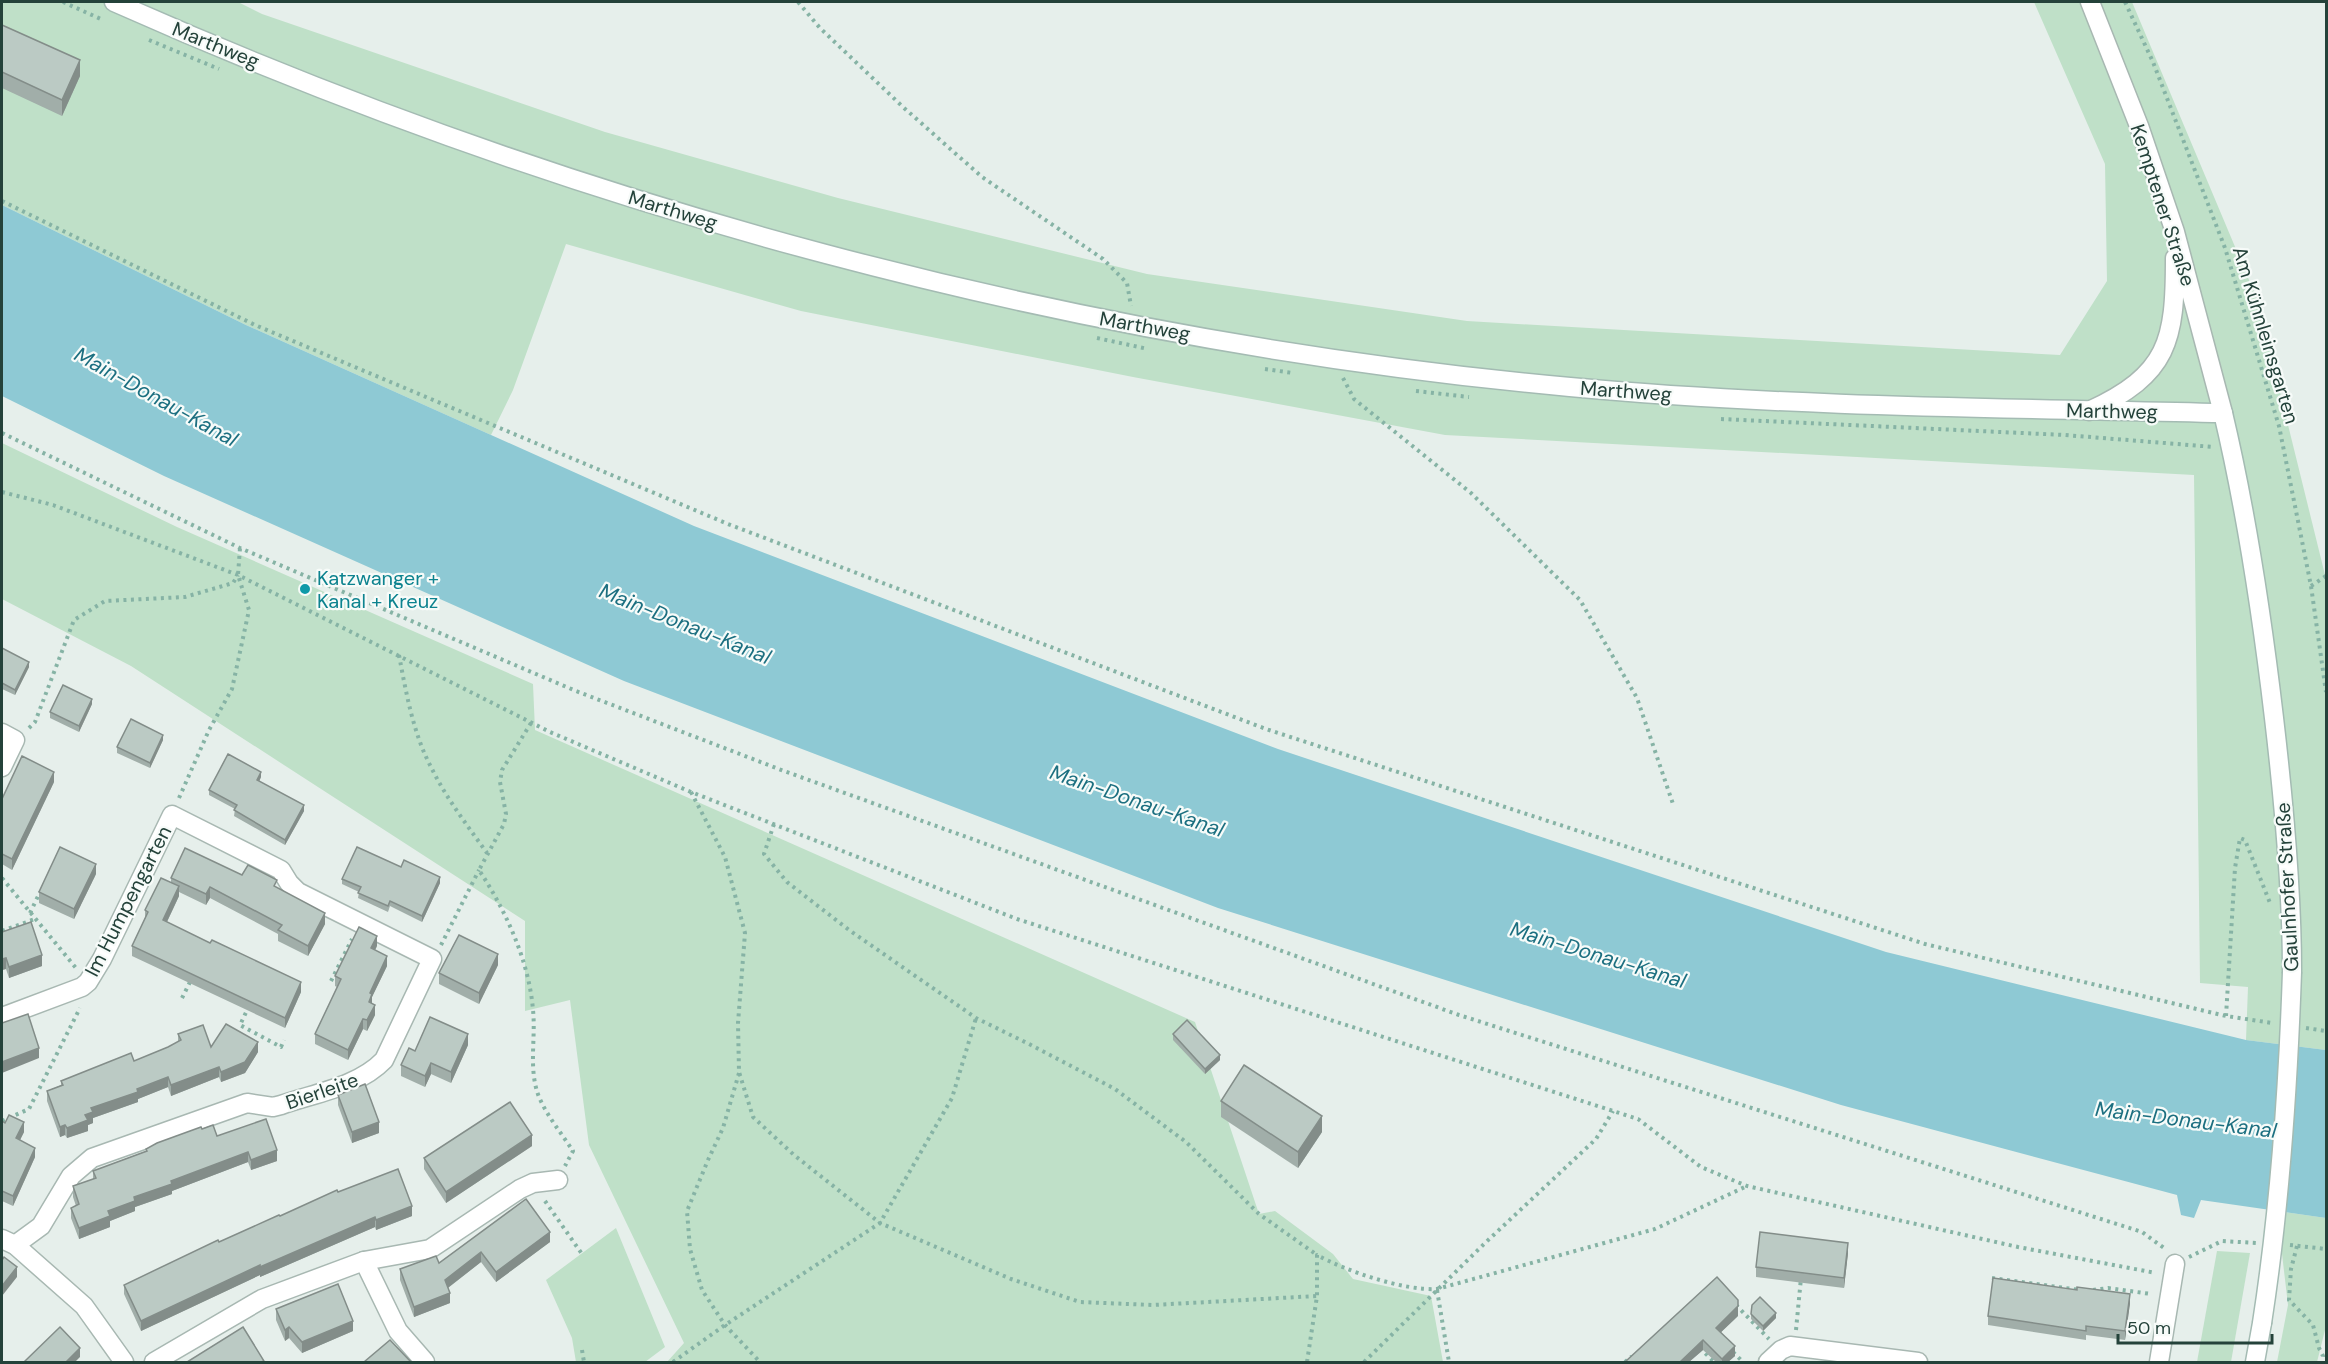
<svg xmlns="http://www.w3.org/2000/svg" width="2328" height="1364" viewBox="0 0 2328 1364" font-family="'DM Sans',sans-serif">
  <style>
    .green { fill: #bfe0c8 }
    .water { fill: #8ec9d4 }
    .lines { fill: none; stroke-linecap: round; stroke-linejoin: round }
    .minor-casing { stroke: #a8b8b2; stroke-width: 21 }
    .tertiary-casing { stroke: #a8b8b2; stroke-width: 21 }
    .secondary-casing { stroke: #a4bbb3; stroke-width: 21 }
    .path { stroke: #86b3a5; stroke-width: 4; stroke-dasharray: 3 4.5; stroke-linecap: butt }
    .minor { stroke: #fff; stroke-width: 18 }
    .tertiary { stroke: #fff; stroke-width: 18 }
    .secondary { stroke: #fff; stroke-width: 18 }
    .secondary-bridge-casing { stroke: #a4bbb3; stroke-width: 21; stroke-linecap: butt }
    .secondary-bridge { stroke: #fff; stroke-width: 18 }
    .wall { fill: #a1aea9 }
    .shaded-wall { fill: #838d89 }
    .building { fill: #bbcac4; stroke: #838d89; stroke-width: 1.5 }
    .culture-dot { fill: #0f9aa8; stroke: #f7fbf9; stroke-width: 2 }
    .labels { text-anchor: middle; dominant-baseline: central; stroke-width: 4.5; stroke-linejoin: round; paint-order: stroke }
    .street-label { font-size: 20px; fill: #24423a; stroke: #f7fbf9 }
    .culture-label { font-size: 20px; fill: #0d838f; stroke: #f7fbf9; text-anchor: start }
    .water-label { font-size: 21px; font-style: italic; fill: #1c6f80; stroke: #f7fbf9 }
  </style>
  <rect width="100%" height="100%" fill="#e6efeb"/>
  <!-- green -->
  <g class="green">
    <path d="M 2,2 L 238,2 L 262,14 L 605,132 L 838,198 L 1147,274 L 1467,321 L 2060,355 L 2107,281 L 2105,164 L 2034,2 L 2132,2 L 2257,299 L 2326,579 L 2326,1050 L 2246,1040 L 2248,987 L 2200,983 L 2194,475 L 1445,435 L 1133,377 L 801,311 L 566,244 L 513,390 L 491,435 L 246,325 L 2,205 Z"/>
    <path d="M 2,443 L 177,527 L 533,684 L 535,730 L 1195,1022 L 1259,1214 L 1275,1211 L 1333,1254 L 1353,1279 L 1431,1296 L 1443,1362 L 667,1362 L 684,1343 L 589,1145 L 570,1000 L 525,1011 L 525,921 L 131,666 L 2,599 Z"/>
    <path d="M 2277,1211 L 2326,1218 L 2326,1326 L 2317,1362 L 2277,1362 L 2288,1305 Z"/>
    <path d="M 616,1228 L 665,1347 L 645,1362 L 576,1362 L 572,1338 L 546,1280 Z"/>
    <path d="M 2217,1251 L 2250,1253 L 2231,1362 L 2197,1362 Z"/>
  </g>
  <!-- water -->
  <path class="water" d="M 2,205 L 246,325 L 694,526 L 1278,749 L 1886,952 L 2246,1040 L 2326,1050 L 2326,1218 L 2201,1200 L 2194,1218 L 2181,1215 L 2177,1195 L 1841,1105 L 1218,908 L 624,681 L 164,476 L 2,396 Z"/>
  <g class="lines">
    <defs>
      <g id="minor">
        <path d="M 2,733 L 15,740 L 2,767"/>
        <path d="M 2,1017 L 82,987 L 88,982 L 102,959 L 172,815 L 281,870 L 289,883 L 298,892 L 432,959 L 384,1060 C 358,1087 315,1093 281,1105 L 273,1107 L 247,1103 L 92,1158 L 71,1176 L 41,1226 L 15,1245"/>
        <path d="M 2,1239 L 15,1245 L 84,1306 L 124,1362"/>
        <path d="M 364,1261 L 398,1331 L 425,1362"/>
        <path d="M 154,1362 L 262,1299 L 364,1261 L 430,1249 L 520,1189 L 533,1183 L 558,1180"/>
        <path d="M 1768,1362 L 1781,1350 L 1790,1346 L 1918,1362"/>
        <path d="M 2159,1362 L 2175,1264"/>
      </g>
      <g id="tertiary">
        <path d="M 2090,2 L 2139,126 L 2175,232 L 2223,413"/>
        <path d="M 2089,411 C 2169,374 2175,341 2175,258"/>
      </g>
      <g id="secondary">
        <path d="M 114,2 C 574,207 1068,341 1570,387 C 1787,407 2005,408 2223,413 C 2247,514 2262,616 2274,718 C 2284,803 2292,887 2292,972"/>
        <path d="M 2255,1362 L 2262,1323"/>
      </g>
    </defs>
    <!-- minor casing -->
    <use href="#minor" class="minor-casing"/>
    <!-- tertiary casing -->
    <use href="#tertiary" class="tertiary-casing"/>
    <!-- secondary casing -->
    <use href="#secondary" class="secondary-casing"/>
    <!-- path -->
    <g class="path">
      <path d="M 63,2 L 103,20"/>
      <path d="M 798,2 L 820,28 L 903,107 L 982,177 L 1103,259 L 1127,283 L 1131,306"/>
      <path d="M 2125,2 L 2153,62 L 2225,248 L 2279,426 L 2311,586 L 2326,692"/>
      <path d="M 149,40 L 219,69"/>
      <path d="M 2,201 L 255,325 L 728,524 L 1266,729 L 1925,944 L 2226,1016 L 2272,1023"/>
      <path d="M 1097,338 L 1148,349"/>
      <path d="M 1265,369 L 1293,373"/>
      <path d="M 1343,378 L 1354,399 L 1471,493 L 1580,600 L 1637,698 L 1674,807"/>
      <path d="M 1416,391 L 1469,397"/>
      <path d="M 1721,419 L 2065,435 L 2214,447"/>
      <path d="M 2,433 L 240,548 L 576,691 L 784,771 L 1459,1015 L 2142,1232 L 2164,1248"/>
      <path d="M 2,492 L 53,505 L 238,575 L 550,732 L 691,792 L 1017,919 L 1638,1119 L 1701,1167 L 1747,1186 L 2018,1247 L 2156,1273"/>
      <path d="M 2311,586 L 2326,576"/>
      <path d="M 399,655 C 406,692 413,733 431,767 C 446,798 467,825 487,853"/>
      <path d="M 531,723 L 502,770 L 500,782 L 506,814 L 504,824 L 479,870 C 506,911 529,961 533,1010 C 536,1039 528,1069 539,1097 C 547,1116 562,1134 573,1151 L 565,1166"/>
      <path d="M 29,728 L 35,722 L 74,620 L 105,601 L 185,597 L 233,583 L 238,575"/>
      <path d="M 691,792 L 725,857 L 745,933 L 738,1023 L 739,1072 L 753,1117 L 794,1155 L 880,1223 L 1011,1279 L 1080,1302 L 1153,1305 L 1317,1296"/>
      <path d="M 179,798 L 209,730 L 232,689 L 249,610 L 238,575 L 240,548"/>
      <path d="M 774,824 L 764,854 L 787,882 L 849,930 L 976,1018 L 1029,1044 L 1115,1089 L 1186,1142 L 1259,1214 L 1317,1255"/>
      <path d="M 2,878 L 76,968"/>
      <path d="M 30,913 L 40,892"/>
      <path d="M 2,931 L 35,919"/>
      <path d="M 441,945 L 479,870"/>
      <path d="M 331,981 L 352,939"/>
      <path d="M 182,998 L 191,980"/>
      <path d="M 249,1006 L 240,1025 L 281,1047 L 284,1040"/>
      <path d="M 2226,1016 L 2235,868 L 2240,838 L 2245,840 L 2270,903"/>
      <path d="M 2306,1028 L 2326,1031"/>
      <path d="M 739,1073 L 723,1128 L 708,1160 L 687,1211 L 690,1249 L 702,1290 L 725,1325 L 760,1362"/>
      <path d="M 2,1121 L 29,1109 L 80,1008"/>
      <path d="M 545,1201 L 582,1254"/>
      <path d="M 2290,1245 L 2326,1249"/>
      <path d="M 2297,1246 L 2291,1269 L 2289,1300 L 2313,1325 L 2319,1348 L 2323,1356 L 2322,1362"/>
      <path d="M 2189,1257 L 2222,1241 L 2256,1243"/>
      <path d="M 1992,1278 L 2080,1290"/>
      <path d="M 1437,1290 L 1449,1362"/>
      <path d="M 2093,1290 L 2108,1288 L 2151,1294"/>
      <path d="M 1736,1305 L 1769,1339"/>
      <path d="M 1796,1330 L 1801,1278"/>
      <path d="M 1700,1348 L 1714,1362"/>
      <path d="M 582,1350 L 584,1362"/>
      <path d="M 1733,1352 L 1743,1362"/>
      <path d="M 673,1362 L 725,1325 L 880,1223 L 952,1098 L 976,1018"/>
      <path d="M 1307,1362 L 1317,1296 L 1317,1255 C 1346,1271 1404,1291 1437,1289 L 1655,1229 L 1747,1186"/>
      <path d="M 1364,1362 L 1484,1244 L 1596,1139 L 1613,1111"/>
      <path d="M 1625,1362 L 1631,1357 L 1636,1362"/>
    </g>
    <!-- minor -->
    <use href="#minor" class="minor"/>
    <!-- tertiary -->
    <use href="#tertiary" class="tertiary"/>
    <!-- secondary -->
    <use href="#secondary" class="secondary"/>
    <defs>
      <path id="secondary-bridge" d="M 2262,1323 C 2280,1207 2288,1090 2292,972"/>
    </defs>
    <!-- secondary-bridge casing -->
    <use href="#secondary-bridge" class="secondary-bridge-casing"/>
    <!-- secondary-bridge -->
    <use href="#secondary-bridge" class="secondary-bridge"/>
  </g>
  <!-- wall -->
  <g class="wall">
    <path d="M 2,25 L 80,76 L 62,116 L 2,88 Z"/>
    <path d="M 2,648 L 29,667 L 15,695 L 2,689 Z"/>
    <path d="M 92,704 L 79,732 L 50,718 L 50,712 Z"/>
    <path d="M 163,740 L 150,768 L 117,753 L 117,747 Z"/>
    <path d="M 261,777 L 259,781 L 304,811 L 285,845 L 234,816 L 235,809 L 209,795 L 209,790 Z"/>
    <path d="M 54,782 L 12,870 L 2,864 L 2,799 Z"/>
    <path d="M 401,867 L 440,883 L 422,922 L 390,906 L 388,912 L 358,898 L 359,892 L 342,884 L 342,879 Z"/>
    <path d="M 96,874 L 74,919 L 39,903 L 39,892 Z"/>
    <path d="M 242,875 L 277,888 L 325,924 L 308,956 L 278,941 L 278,934 L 210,898 L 206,905 L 179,892 L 179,896 L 167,922 L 301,992 L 285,1028 L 132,956 L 132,946 L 145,918 L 145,910 L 171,882 L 171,878 Z"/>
    <path d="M 2,932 L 42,966 L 9,978 L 6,969 L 2,970 Z"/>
    <path d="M 377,946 L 375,950 L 387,966 L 372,997 L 372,1004 L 375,1015 L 367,1031 L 363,1029 L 348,1060 L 315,1044 L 315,1034 L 337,987 L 335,986 L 335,976 Z"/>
    <path d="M 498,965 L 479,1004 L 439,984 L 439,973 Z"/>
    <path d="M 178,1034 L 211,1047 L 258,1052 L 245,1073 L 221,1082 L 219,1077 L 171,1096 L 168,1087 L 138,1099 L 138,1102 L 93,1118 L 93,1123 L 88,1125 L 88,1131 L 67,1138 L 65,1135 L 60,1137 L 47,1101 L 47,1091 L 61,1085 L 61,1081 L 134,1061 L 168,1047 L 178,1042 Z"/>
    <path d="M 1173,1034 L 1220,1060 L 1205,1074 L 1173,1040 Z"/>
    <path d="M 468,1045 L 451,1083 L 431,1074 L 425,1087 L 401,1076 L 401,1065 L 415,1051 Z"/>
    <path d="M 338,1095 L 379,1133 L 352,1143 L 338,1105 Z"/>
    <path d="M 1221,1101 L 1322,1132 L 1298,1168 L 1221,1117 Z"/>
    <path d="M 2,1121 L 24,1132 L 20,1140 L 35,1157 L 13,1206 L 2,1201 Z"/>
    <path d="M 202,1129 L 277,1161 L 251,1170 L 248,1162 L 172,1191 L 172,1194 L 135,1207 L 135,1211 L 110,1221 L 110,1227 L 79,1239 L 71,1218 L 71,1208 L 76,1206 L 73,1197 L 73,1186 L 93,1179 L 93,1171 L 146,1151 L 146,1149 Z"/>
    <path d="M 532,1146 L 446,1203 L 424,1169 L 424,1158 Z"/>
    <path d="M 338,1192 L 412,1216 L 376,1230 L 375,1227 L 260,1277 L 260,1275 L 141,1331 L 124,1294 L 124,1285 L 219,1242 Z"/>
    <path d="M 526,1199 L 550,1242 L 496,1282 L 481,1262 L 448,1288 L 450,1303 L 414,1317 L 400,1280 L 400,1269 L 439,1263 Z"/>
    <path d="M 1848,1253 L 1844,1288 L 1756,1277 L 1756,1267 Z"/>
    <path d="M 2130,1303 L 2125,1340 L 2086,1335 L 2086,1340 L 1988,1325 L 1988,1316 Z"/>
    <path d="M 276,1309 L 353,1331 L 302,1353 L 289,1338 L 285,1341 L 276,1320 Z"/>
    <path d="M 1751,1314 L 1776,1318 L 1763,1331 L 1751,1319 Z"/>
    <path d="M 1738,1316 L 1721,1332 L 1735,1356 L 1728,1362 L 1716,1362 L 1703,1350 L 1689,1362 L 1625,1362 Z"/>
  </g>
  <!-- shaded-wall -->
  <g class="shaded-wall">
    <path d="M 80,60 L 80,76 L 62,116 L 62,100 Z"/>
    <path d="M 29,662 L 29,667 L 15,695 L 15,690 Z"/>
    <path d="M 92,699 L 92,704 L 79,732 L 79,726 Z"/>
    <path d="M 163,735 L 163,740 L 150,768 L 150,763 Z"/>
    <path d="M 54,772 L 54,782 L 12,870 L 12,859 Z"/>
    <path d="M 261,772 L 261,777 L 257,786 L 257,780 Z"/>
    <path d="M 304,805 L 304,811 L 285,845 L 285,840 Z"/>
    <path d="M 96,864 L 96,874 L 74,919 L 74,909 Z"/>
    <path d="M 440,877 L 440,883 L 422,922 L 422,916 Z"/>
    <path d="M 179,886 L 179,896 L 163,930 L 163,920 Z"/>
    <path d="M 210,887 L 210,898 L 206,905 L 206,894 Z"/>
    <path d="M 325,913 L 325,924 L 308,956 L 308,946 Z"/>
    <path d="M 377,936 L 377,946 L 371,958 L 371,948 Z"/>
    <path d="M 498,954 L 498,965 L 479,1004 L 479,993 Z"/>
    <path d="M 42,955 L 42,966 L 9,978 L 9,967 Z"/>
    <path d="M 387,956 L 387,966 L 372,997 L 372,1004 L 369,1002 L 370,993 Z"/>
    <path d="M 6,958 L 6,969 L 2,970 L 2,959 Z"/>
    <path d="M 301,982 L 301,992 L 285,1028 L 285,1018 Z"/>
    <path d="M 375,1005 L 375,1015 L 367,1031 L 367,1020 Z"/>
    <path d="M 363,1019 L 363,1029 L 348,1060 L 348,1050 Z"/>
    <path d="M 468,1034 L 468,1045 L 451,1083 L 451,1072 Z"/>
    <path d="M 258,1042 L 258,1052 L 245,1073 L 221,1082 L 221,1072 Z"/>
    <path d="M 39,1048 L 39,1058 L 2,1073 L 2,1062 Z"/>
    <path d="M 1220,1055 L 1220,1060 L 1205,1074 L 1205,1069 Z"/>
    <path d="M 431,1063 L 431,1074 L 425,1087 L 425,1076 Z"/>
    <path d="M 219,1067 L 219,1077 L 171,1096 L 171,1085 Z"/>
    <path d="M 168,1077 L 168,1087 L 138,1099 L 138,1102 L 93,1118 L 93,1123 L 88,1125 L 88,1131 L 67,1138 L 67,1128 L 85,1115 L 91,1108 Z"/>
    <path d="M 1322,1116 L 1322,1132 L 1298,1168 L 1298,1152 Z"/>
    <path d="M 24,1122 L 24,1132 L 16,1148 L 16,1138 Z"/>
    <path d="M 379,1122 L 379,1133 L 352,1143 L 352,1132 Z"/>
    <path d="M 65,1125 L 65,1135 L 60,1137 L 60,1127 Z"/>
    <path d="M 532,1135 L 532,1146 L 446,1203 L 446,1192 Z"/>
    <path d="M 35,1148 L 35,1157 L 13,1206 L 13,1196 Z"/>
    <path d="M 277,1150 L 277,1161 L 251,1170 L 251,1160 Z"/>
    <path d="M 248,1152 L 248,1162 L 172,1191 L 172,1194 L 135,1207 L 135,1211 L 110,1221 L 110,1227 L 79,1239 L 79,1228 L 134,1197 L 171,1181 Z"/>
    <path d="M 412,1206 L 412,1216 L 376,1230 L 376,1220 Z"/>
    <path d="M 375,1217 L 375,1227 L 260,1277 L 260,1267 Z"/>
    <path d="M 550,1232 L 550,1242 L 496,1282 L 496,1272 Z"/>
    <path d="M 1848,1243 L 1848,1253 L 1844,1288 L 1844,1278 Z"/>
    <path d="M 481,1252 L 481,1262 L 445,1290 L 445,1280 Z"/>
    <path d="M 260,1265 L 260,1275 L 141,1331 L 141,1321 Z"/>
    <path d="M 17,1267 L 17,1277 L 2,1296 L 2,1286 Z"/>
    <path d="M 450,1293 L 450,1303 L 414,1317 L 414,1307 Z"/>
    <path d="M 2130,1294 L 2130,1303 L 2125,1340 L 2125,1331 Z"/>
    <path d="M 1738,1306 L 1738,1316 L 1716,1337 L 1716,1328 Z"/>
    <path d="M 1776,1313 L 1776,1318 L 1763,1331 L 1763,1326 Z"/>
    <path d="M 353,1321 L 353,1331 L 302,1353 L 302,1342 Z"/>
    <path d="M 289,1327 L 289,1338 L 285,1341 L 285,1330 Z"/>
    <path d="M 1703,1340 L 1703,1350 L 1689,1362 L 1680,1362 Z"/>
    <path d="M 1735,1346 L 1735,1356 L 1728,1362 L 1722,1362 L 1722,1359 Z"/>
    <path d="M 80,1348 L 80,1357 L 75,1362 L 66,1362 Z"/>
  </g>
  <!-- building -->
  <g class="building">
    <path d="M 2,25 L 80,60 L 62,100 L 2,72 Z"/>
    <path d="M 2,648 L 29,662 L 15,690 L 2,683 Z"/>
    <path d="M 63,685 L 92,699 L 79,726 L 50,712 Z"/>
    <path d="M 131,719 L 163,735 L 150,763 L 117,747 Z"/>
    <path d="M 228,754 L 261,772 L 257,780 L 304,805 L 285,840 L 234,810 L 237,805 L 209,790 Z"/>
    <path d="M 22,756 L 54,772 L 12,859 L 2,854 L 2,799 Z"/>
    <path d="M 60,847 L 96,864 L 74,909 L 39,892 Z"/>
    <path d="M 357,847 L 401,867 L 404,860 L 440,877 L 422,916 L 390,901 L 388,906 L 358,893 L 361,887 L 342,879 Z"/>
    <path d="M 185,848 L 242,875 L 248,865 L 277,880 L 274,886 L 325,913 L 308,946 L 278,930 L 282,925 L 210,887 L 206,894 L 171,878 Z"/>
    <path d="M 161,878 L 179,886 L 163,920 L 210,943 L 212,940 L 301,982 L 285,1018 L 132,946 L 148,912 L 145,910 Z"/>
    <path d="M 31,922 L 42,955 L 9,967 L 6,958 L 2,959 L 2,932 Z"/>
    <path d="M 359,927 L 377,936 L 371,948 L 387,956 L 370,993 L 372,994 L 369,1002 L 375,1005 L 367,1020 L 363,1019 L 348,1050 L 315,1034 L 341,979 L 335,976 Z"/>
    <path d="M 459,935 L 498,954 L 479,993 L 439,973 Z"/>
    <path d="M 28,1014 L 39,1048 L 2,1062 L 2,1023 Z"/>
    <path d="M 430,1017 L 468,1034 L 451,1072 L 431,1063 L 425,1076 L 401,1065 L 409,1048 L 415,1051 Z"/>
    <path d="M 1187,1020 L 1220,1055 L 1205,1069 L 1173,1034 Z"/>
    <path d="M 226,1024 L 258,1042 L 245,1062 L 221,1072 L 219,1067 L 171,1085 L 168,1077 L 137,1089 L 138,1092 L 91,1108 L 93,1112 L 85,1115 L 88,1120 L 67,1128 L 65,1125 L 60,1127 L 47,1091 L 63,1085 L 61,1081 L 131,1053 L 134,1061 L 168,1047 L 181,1040 L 178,1034 L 203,1025 L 211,1047 Z"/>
    <path d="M 1244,1065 L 1322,1116 L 1298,1152 L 1221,1101 Z"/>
    <path d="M 365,1084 L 379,1122 L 352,1132 L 338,1095 Z"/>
    <path d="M 510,1102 L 532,1135 L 446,1192 L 424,1158 Z"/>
    <path d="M 9,1115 L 24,1122 L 16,1138 L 35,1148 L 13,1196 L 2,1191 L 2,1121 L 5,1123 Z"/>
    <path d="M 266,1119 L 277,1150 L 251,1160 L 248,1152 L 171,1181 L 172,1184 L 134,1197 L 135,1201 L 108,1211 L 110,1216 L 79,1228 L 71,1208 L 79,1204 L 73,1186 L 96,1178 L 93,1171 L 147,1151 L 146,1149 L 157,1143 L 201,1127 L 202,1129 L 213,1125 L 217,1136 Z"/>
    <path d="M 398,1169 L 412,1206 L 376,1220 L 375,1217 L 260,1267 L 260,1265 L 141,1321 L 124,1285 L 218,1240 L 219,1242 L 279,1215 L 280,1216 L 337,1190 L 338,1192 Z"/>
    <path d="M 526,1199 L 550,1232 L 496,1272 L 481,1252 L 445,1280 L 450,1293 L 414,1307 L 400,1269 L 436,1256 L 439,1263 Z"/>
    <path d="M 1760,1232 L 1848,1243 L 1844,1278 L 1756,1267 Z"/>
    <path d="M 4,1257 L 17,1267 L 2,1286 L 2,1260 Z"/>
    <path d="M 1717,1277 L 1738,1300 L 1738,1306 L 1716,1328 L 1735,1346 L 1722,1359 L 1703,1340 L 1680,1362 L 1625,1362 Z"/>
    <path d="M 1993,1278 L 2077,1290 L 2077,1287 L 2130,1294 L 2125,1331 L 2086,1326 L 2086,1331 L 1988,1316 Z"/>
    <path d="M 338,1284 L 353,1321 L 302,1342 L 289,1327 L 285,1330 L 276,1309 Z"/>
    <path d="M 1760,1297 L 1776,1313 L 1763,1326 L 1751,1314 L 1752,1305 Z"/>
    <path d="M 60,1327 L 80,1348 L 66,1362 L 24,1362 Z"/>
    <path d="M 243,1327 L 264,1361 L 261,1362 L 187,1362 Z"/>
    <path d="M 390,1340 L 411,1362 L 364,1362 Z"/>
  </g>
  <!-- markers -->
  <circle class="culture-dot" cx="305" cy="589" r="6"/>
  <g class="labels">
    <!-- street labels -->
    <g class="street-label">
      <text transform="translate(216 45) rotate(22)">Marthweg</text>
      <text transform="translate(2163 205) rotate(72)">Kemptener Straße</text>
      <text transform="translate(673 210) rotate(17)">Marthweg</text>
      <text transform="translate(1145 326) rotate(10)">Marthweg</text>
      <text transform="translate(2266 335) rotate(73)">Am Kühnleinsgarten</text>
      <text transform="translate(1626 391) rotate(4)">Marthweg</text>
      <text transform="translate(2112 411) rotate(1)">Marthweg</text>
      <text transform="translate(2287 887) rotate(-93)">Gaulnhofer Straße</text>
      <text transform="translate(128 901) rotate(-63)">Im Humpengarten</text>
      <text transform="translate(322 1091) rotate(-19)">Bierleite</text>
    </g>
    <!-- culture labels -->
    <g class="culture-label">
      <text x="317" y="578">Katzwanger +<tspan x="317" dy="23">Kanal + Kreuz</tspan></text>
    </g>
    <!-- water labels -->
    <g class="water-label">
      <text transform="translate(156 397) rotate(29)">Main-Donau-Kanal</text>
      <text transform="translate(685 624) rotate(22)">Main-Donau-Kanal</text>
      <text transform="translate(1137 801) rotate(19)">Main-Donau-Kanal</text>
      <text transform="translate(1598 955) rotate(17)">Main-Donau-Kanal</text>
      <text transform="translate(2186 1120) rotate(7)">Main-Donau-Kanal</text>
    </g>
  </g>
  <!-- border -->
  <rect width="2328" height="1364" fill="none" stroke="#24423a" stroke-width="6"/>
  <!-- scale -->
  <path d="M2118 1334v9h154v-9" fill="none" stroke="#24423a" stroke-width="3"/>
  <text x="2127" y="1334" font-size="18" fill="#24423a" stroke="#f7fbf9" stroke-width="4.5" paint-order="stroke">50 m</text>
</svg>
